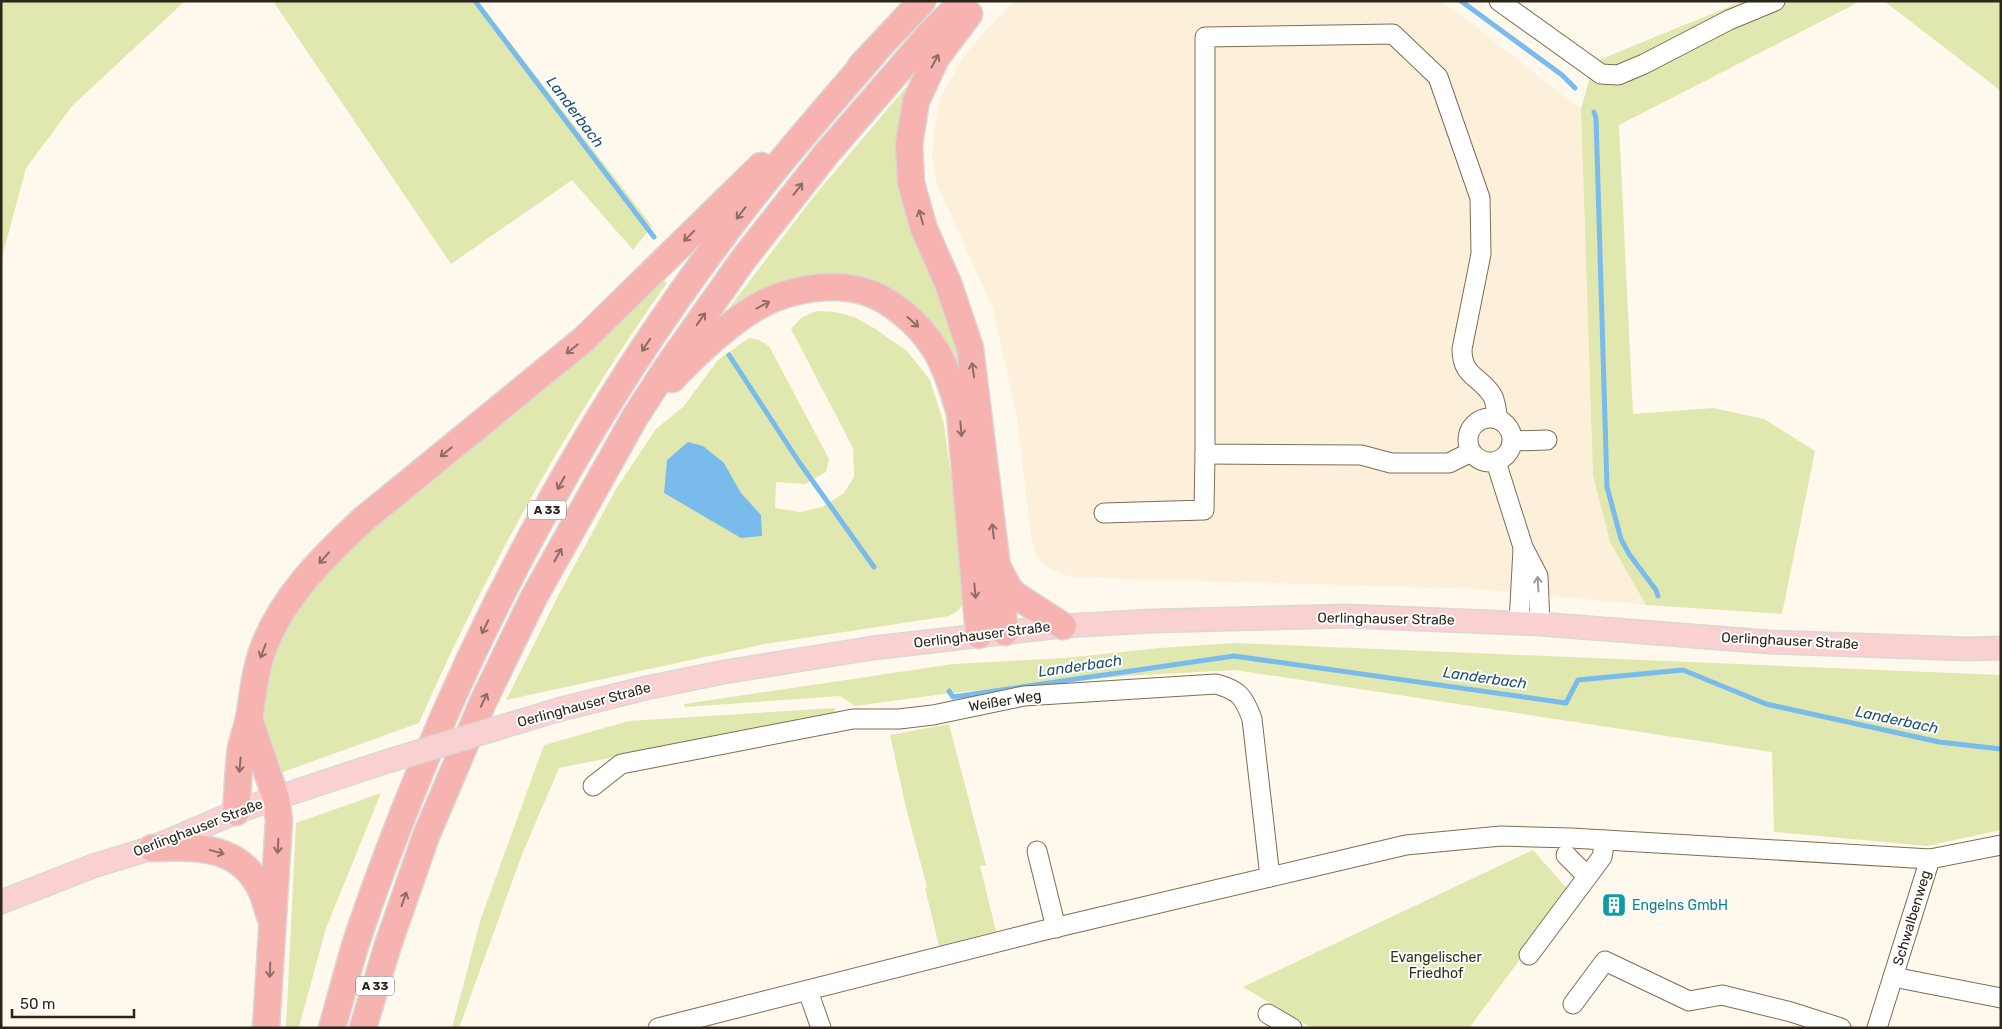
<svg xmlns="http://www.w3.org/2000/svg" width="2002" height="1029" viewBox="0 0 2002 1029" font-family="Rubik,sans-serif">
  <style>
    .built { fill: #fdf0db }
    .green { fill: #e1e8af; fill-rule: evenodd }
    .water { fill: #79bcec }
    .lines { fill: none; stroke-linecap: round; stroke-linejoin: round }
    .stream { stroke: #79bcec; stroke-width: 5 }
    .minor-casing { stroke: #7c6e54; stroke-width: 21 }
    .major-casing { stroke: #d9d8d6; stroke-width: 25 }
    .highway-casing { stroke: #d9d8d6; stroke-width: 29 }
    .minor { stroke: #fff; stroke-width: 19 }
    .major { stroke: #fad1d0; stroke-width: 22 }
    .highway { stroke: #f6b3b0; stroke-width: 26 }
    .major-bridge-casing { stroke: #d9d8d6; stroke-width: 25; stroke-linecap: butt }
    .major-bridge { stroke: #fad1d0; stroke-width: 22 }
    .oneway { stroke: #906c65 }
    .oneway2 { stroke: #a09d98 }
    .labels { text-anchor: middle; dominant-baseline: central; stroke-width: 4; stroke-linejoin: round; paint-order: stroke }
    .shield { fill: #fff; stroke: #6b665f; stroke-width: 1 }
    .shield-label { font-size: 12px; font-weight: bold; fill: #2b251a }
    .street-label { font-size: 14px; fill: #2b251a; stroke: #fff }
    .culture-label { font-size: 14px; fill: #0d838f; stroke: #fff; text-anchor: start }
    .park-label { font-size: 14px; fill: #313413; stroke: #fff }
    .water-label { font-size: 15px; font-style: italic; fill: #1e5071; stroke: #fff }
  </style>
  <rect width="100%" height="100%" fill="#fff8ed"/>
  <!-- built -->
  <path class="built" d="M 1015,1 L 1442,1 L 1581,109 L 1593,476 L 1610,542 L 1646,605 L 1477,589 L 1071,577 L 1048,568 L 1037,557 L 1031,537 L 1017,417 L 993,309 L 937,184 L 932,154 L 934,131 L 941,97 L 961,60 L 978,39 Z"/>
  <!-- green -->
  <g class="green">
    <path d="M 1,1 L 185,1 L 73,105 L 26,168 L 1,261 Z"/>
    <path d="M 273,1 L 478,1 L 652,226 L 633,250 L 572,180 L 451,264 Z"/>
    <path d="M 1743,1 L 1861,1 L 1619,125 L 1633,414 L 1713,408 L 1764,419 L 1815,451 L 1782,614 L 1646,605 L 1610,542 L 1593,476 L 1581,109 L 1594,62 Z"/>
    <path d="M 1884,1 L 2001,1 L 2001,91 Z"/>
    <path d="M 912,84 L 900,134 L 961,348 L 964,400 L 876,289 L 727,315 L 729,308 L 815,195 L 908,85 Z"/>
    <path d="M 662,279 L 667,283 C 569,421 487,568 419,723 L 283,772 L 276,770 L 266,743 L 263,716 L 265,681 L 284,626 L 341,551 Z"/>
    <path d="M 816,311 L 835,312 L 854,317 L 874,328 L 907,351 L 930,380 L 944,424 L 966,591 C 965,605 961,610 949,616 L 765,644 L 506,700 L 559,594 L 616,489 L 656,429 L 683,407 L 718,360 L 749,338 L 759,340 L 769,346 L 829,459 L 826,472 L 805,484 L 776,482 L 775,508 L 800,512 L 822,507 L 844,493 L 854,477 L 853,448 L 791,329 L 801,318 ZM 724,463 L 741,493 L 741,537 L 664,493 Z"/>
    <path d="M 1235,643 L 2001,675 L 2001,830 L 1927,846 L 1774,832 L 1772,752 L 1235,670 L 1125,676 L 951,693 L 855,706 L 840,696 L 685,707 L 684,704 L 953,664 L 1065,658 L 1160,648 Z"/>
    <path d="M 835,708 L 835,713 L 559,768 L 523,852 L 459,1028 L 452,1028 L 481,918 L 544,745 L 629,721 Z"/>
    <path d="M 949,724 L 986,865 L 980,866 L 996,931 L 939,946 L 925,888 L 927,887 L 907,812 L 890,735 Z"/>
    <path d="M 381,793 L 326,928 L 299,1027 L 286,1028 L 296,823 Z"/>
    <path d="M 1533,850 L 1570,892 L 1469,1028 L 1312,1028 L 1243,987 Z"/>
  </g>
  <!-- water -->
  <path class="water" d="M 688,442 L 703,446 L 724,463 L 741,493 L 761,515 L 762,536 L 741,538 L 664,493 L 667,460 Z"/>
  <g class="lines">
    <!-- stream -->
    <g class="stream">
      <path d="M 475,1 L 654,237"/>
      <path d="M 1461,1 L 1562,75 L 1575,88"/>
      <path d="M 1594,112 L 1596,118 L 1607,487 L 1621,539 L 1629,554 L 1656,590 L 1658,596"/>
      <path d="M 729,355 L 799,462 L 874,567"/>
      <path d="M 949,691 L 953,697 L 1234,656 L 1566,703 L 1578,680 L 1683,670 L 1766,704 L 1939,742 L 2001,749"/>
    </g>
    <defs>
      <g id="minor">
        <path d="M 1499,1 L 1601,74 L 1618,75 L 1644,64 L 1729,20 L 1775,1"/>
        <circle cx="1490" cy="440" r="22"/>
        <path d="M 1513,441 L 1547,440"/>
        <path d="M 1471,452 L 1449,463 L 1391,463 L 1361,455 L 1205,454 L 1205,37 L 1393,34 L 1438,77 L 1480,198 L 1481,254 L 1462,349 C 1462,377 1479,375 1492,395 C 1496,401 1496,412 1498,419"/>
        <path d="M 1496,462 L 1523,547 L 1538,576 L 1540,624"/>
        <path d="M 1104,513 L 1204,510 L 1205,454"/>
        <path d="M 1519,623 L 1523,549"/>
        <path d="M 593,786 L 621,764 L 853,719 L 899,719 L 933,715 L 1024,696 L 1216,684 C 1239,690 1244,697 1252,719 L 1270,877"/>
        <path d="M 1037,851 L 1056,928"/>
        <path d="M 1566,855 L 1587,876"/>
        <path d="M 1529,955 L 1602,857 L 1605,840"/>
        <path d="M 1893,977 L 2001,998"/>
        <path d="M 808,991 L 821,1028"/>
        <path d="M 1573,1004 L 1605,961 L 1689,1001 L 1722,995 L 1791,1012 L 1841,1028"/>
        <path d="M 1268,1014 L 1292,1028"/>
        <path d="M 658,1028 L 1041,931 L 1406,845 L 1501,836 L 1571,838 L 1930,859 L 2001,845"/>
        <path d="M 1877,1028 L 1930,859"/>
      </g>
      <g id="major">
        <path d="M 561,709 L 646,688 L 724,672 L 873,648 L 1063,626 L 1152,621 L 1347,616 L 1540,624 L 1769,642 L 1969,649 L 2001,648"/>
        <path d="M 1,902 L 93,866 L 152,848 L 236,812 L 276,798 L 388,761"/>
      </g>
      <g id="highway">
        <path d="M 969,14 L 936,58 L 916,101 L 909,144 L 911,183 L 924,229 L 948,283 L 970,348 L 1005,632"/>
        <path d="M 861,66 L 922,1"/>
        <path d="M 672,379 C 698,352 732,319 766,302 C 794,289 832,282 863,291 C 891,299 920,325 935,349 C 947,369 953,391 960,413 L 979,635"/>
        <path d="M 999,570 L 1008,587 L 1015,595 L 1063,626"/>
        <path d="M 249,719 L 276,798 L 279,820 L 266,1028"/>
        <path d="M 236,812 C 238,791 238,769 241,748 C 243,738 247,728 249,718 C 253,697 254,676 261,655 C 279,600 323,557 364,519 L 583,340 L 761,166"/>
        <path d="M 152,848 C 195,847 240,844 261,890 C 265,898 267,908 270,916"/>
        <path d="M 332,1028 C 340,1001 347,973 355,946 C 373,891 394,836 416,782 C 494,591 595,407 719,241 C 767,176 820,115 873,54"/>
        <path d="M 363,1028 L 388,945 L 426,836 L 483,702 L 534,597 L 635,417 L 666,369 L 745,257 L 827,153 L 930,34 L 963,1"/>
      </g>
    </defs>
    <!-- minor casing -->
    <use href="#minor" class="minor-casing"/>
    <!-- major casing -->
    <use href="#major" class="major-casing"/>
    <!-- highway casing -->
    <use href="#highway" class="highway-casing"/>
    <!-- minor -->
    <use href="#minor" class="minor"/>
    <!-- major -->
    <use href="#major" class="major"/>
    <!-- highway -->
    <use href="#highway" class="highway"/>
    <defs>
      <path id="major-bridge" d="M 388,761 L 561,709"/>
    </defs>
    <!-- major-bridge casing -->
    <use href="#major-bridge" class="major-bridge-casing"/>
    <!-- major-bridge -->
    <use href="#major-bridge" class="major-bridge"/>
  </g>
  <!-- one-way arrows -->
  <defs><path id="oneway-shaft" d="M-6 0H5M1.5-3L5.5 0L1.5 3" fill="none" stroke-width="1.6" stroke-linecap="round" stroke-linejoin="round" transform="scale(1.25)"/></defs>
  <g class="oneway">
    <use href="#oneway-shaft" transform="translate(935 61) rotate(-61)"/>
    <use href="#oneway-shaft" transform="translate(798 189) rotate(-52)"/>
    <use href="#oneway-shaft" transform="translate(741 213) rotate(128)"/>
    <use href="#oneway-shaft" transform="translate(921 217) rotate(-106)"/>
    <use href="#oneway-shaft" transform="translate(689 236) rotate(135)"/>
    <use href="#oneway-shaft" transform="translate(763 305) rotate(-28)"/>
    <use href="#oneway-shaft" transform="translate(701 319) rotate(-55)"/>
    <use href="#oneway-shaft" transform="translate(913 322) rotate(42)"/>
    <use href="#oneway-shaft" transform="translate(646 345) rotate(124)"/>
    <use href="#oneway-shaft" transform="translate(572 349) rotate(141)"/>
    <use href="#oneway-shaft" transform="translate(973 370) rotate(-98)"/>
    <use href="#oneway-shaft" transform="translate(961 429) rotate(85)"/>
    <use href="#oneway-shaft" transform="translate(446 452) rotate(141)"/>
    <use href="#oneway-shaft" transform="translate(561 483) rotate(119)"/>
    <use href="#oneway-shaft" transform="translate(993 531) rotate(-97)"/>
    <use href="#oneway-shaft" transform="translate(558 555) rotate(-61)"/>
    <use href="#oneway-shaft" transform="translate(324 558) rotate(132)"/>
    <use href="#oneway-shaft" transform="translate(975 591) rotate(85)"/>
    <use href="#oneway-shaft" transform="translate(485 627) rotate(116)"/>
    <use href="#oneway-shaft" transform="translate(263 651) rotate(111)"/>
    <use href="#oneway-shaft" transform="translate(484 700) rotate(-65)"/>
    <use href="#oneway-shaft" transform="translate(240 765) rotate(95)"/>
    <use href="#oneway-shaft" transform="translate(278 846) rotate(93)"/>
    <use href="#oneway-shaft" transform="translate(217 852) rotate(15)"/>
    <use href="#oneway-shaft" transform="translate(404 899) rotate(-71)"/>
    <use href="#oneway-shaft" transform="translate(270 970) rotate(92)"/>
  </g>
  <use class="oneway2" href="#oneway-shaft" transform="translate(1538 584) rotate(-94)"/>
  <!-- icons -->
  <defs>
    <symbol id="building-square" viewBox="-11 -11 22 22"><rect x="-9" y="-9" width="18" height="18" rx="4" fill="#0f9aa8" stroke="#fff"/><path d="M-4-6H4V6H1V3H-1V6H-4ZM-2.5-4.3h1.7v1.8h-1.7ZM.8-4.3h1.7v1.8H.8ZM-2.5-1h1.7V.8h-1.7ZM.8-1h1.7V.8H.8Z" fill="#fff"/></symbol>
  </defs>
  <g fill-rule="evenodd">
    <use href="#building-square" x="1600" y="891" width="28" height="28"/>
  </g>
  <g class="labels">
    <!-- shield labels -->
    <g class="shield">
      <rect x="528" y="500.5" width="38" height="19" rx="4"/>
      <rect x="356" y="976.5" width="38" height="19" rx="4"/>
    </g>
    <g class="shield-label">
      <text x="547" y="510">A 33</text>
      <text x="375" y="986">A 33</text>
    </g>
    <!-- street labels -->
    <g class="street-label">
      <text transform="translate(1386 619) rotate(1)">Oerlinghauser Straße</text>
      <text transform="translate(982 635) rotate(-7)">Oerlinghauser Straße</text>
      <text transform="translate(1790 641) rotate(3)">Oerlinghauser Straße</text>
      <text transform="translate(1005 701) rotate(-9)">Weißer Weg</text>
      <text transform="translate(584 705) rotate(-15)">Oerlinghauser Straße</text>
      <text transform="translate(198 828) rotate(-21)">Oerlinghauser Straße</text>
      <text transform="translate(1912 918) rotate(-73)">Schwalbenweg</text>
    </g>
    <!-- culture labels -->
    <g class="culture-label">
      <text x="1632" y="905">Engelns GmbH</text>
    </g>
    <!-- park labels -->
    <g class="park-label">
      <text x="1436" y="957">Evangelischer<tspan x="1436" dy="16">Friedhof</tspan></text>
    </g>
    <!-- water labels -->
    <g class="water-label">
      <text transform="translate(575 112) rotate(53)">Landerbach</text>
      <text transform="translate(1080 666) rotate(-8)">Landerbach</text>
      <text transform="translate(1485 678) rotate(8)">Landerbach</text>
      <text transform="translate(1897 720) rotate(12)">Landerbach</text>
    </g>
  </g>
  <!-- border -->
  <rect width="2002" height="1029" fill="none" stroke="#2b251a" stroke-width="5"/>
  <!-- scale -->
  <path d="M12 1009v8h122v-8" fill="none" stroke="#2b251a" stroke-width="2.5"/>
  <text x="20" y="1009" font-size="15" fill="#2b251a" stroke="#ffffff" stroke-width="4" paint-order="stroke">50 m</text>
</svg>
